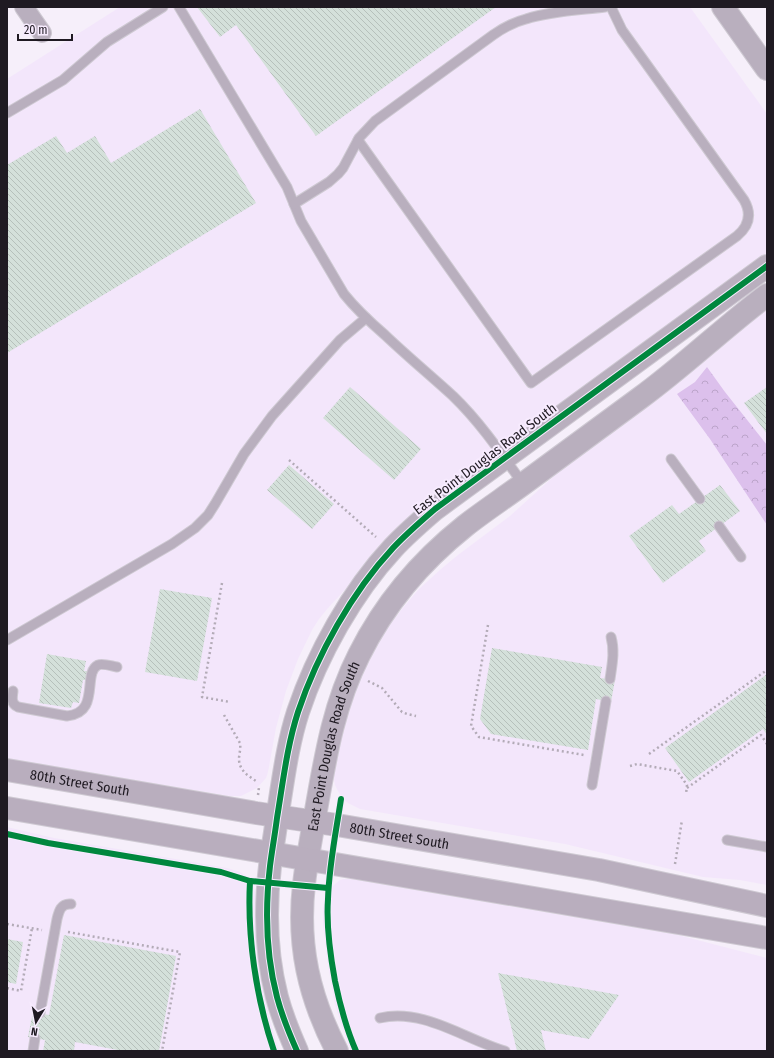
<svg xmlns="http://www.w3.org/2000/svg" width="774" height="1058" viewBox="0 0 774 1058" font-family="'Fira Sans Condensed',sans-serif">
  <style>
    .built { fill: #f3e6fb }
    .forest { fill: url(#forest-crowns) }
    .building { fill: url(#building-back-hatch) }
    .lines { fill: none; stroke-linecap: round; stroke-linejoin: round }
    .service-casing { stroke: #cec9d2; stroke-width: 11 }
    .minor-casing { stroke: #cec9d2; stroke-width: 20 }
    .tertiary-casing { stroke: #cec9d2; stroke-width: 24 }
    .secondary-casing { stroke: #cec9d2; stroke-width: 24 }
    .path { stroke: #b3abb7; stroke-width: 2.5; stroke-dasharray: 2 3; stroke-linecap: butt }
    .service { stroke: #b9afbe; stroke-width: 9 }
    .minor { stroke: #b9afbe; stroke-width: 18 }
    .tertiary { stroke: #b9afbe; stroke-width: 22 }
    .secondary { stroke: #b9aebe; stroke-width: 22 }
    .cycleway-casing { stroke: #f7ebfe; stroke-width: 8 }
    .cycleway { stroke: #00873e; stroke-width: 6 }
    .labels { text-anchor: middle; dominant-baseline: central; stroke-width: 4; stroke-linejoin: round; paint-order: stroke }
    .street-label { font-size: 14px; fill: #1f1a22; stroke: #f7ebfe }
  </style>
  <defs>
    <pattern id="forest-crowns" width="20" height="18" patternUnits="userSpaceOnUse"><rect width="20" height="18" fill="#dcc0ec"/><path d="M2 6a3 3 0 1 1 6 0M12 15a3 3 0 1 1 6 0" fill="none" stroke="#bca4ca"/></pattern>
    <pattern id="building-back-hatch" width="6" height="6" patternUnits="userSpaceOnUse"><rect width="6" height="6" fill="#d4e0da"/><path d="M-1 5l2 2M0 0l6 6M5-1l2 2" fill="none" stroke="#b6c0bb"/></pattern>
  </defs>
  <rect width="100%" height="100%" fill="#f6effa"/>
  <!-- built -->
  <g class="built">
    <path d="M 120,7 L 690,7 L 767,114 L 767,254 L 576,393 L 354,580 L 328,608 L 319,619 L 312,630 L 298,659 L 286,691 L 276,728 L 268,772 L 266,778 L 257,788 L 241,796 L 229,796 L 7,759 L 7,79 Z"/>
    <path d="M 767,307 L 767,885 L 740,880 L 703,877 L 565,844 L 360,809 L 348,803 L 343,799 L 338,791 L 335,785 L 333,773 L 346,715 L 365,666 L 384,632 L 402,609 L 418,590 L 441,569 L 458,555 L 510,516 L 564,467 L 673,387 Z"/>
    <path d="M 7,827 L 54,838 L 227,868 L 240,872 L 245,875 L 251,881 L 255,892 L 256,935 L 259,967 L 270,1021 L 279,1051 L 7,1051 Z"/>
    <path d="M 344,879 L 352,879 L 674,934 L 767,958 L 767,1051 L 351,1051 L 341,1024 L 335,1004 L 328,965 L 323,924 L 323,908 L 327,895 L 334,885 L 340,880 Z"/>
  </g>
  <!-- forest -->
  <path class="forest" d="M 707,367 L 725,392 L 767,445 L 767,525 L 710,439 L 677,394 L 695,382 Z"/>
  <!-- building -->
  <g class="building">
    <path d="M 197,7 L 496,7 L 316,136 L 236,25 L 220,37 Z"/>
    <path d="M 200,109 L 256,203 L 7,353 L 7,165 L 56,136 L 67,153 L 95,136 L 111,163 Z"/>
    <path d="M 350,387 L 421,449 L 394,480 L 323,418 Z"/>
    <path d="M 767,387 L 767,434 L 744,403 Z"/>
    <path d="M 289,465 L 334,504 L 312,529 L 267,490 Z"/>
    <path d="M 720,485 L 740,511 L 699,541 L 706,551 L 663,583 L 629,536 L 672,505 L 679,514 Z"/>
    <path d="M 160,589 L 212,598 L 197,681 L 145,672 Z"/>
    <path d="M 492,648 L 602,667 L 600,678 L 615,680 L 611,702 L 596,699 L 588,750 L 491,734 L 480,719 Z"/>
    <path d="M 47,654 L 86,661 L 84,671 L 88,671 L 86,680 L 83,680 L 79,703 L 73,702 L 71,708 L 39,703 Z"/>
    <path d="M 767,674 L 767,735 L 763,729 L 689,782 L 665,748 Z"/>
    <path d="M 64,935 L 176,956 L 159,1051 L 123,1051 L 75,1042 L 74,1051 L 43,1051 L 45,1040 L 28,1037 L 33,1012 L 49,1015 Z"/>
    <path d="M 7,939 L 23,942 L 16,984 L 7,982 Z"/>
    <path d="M 498,973 L 619,995 L 589,1039 L 541,1030 L 546,1051 L 517,1051 Z"/>
  </g>
  <g class="lines">
    <defs>
      <g id="service">
        <path d="M 179,7 L 287,187 L 301,221 L 344,294 C 356,309 370,322 385,335 C 407,356 430,375 453,396 C 480,422 501,453 523,484"/>
        <path d="M 7,113 L 63,80 L 107,42 L 163,7"/>
        <path d="M 358,140 L 531,383 L 737,236 C 749,226 752,214 744,200 L 622,30 L 611,7"/>
        <path d="M 294,204 L 329,182 L 338,174 L 343,168 L 359,138 L 375,121 L 493,35 C 503,28 514,22 526,19 C 550,11 580,10 605,7"/>
        <path d="M 671,459 L 700,499"/>
        <path d="M 719,526 L 741,557"/>
        <path d="M 7,640 L 172,544 L 195,528 L 208,515 L 215,504 L 244,454 L 272,416 L 340,340 L 366,318"/>
        <path d="M 610,679 C 612,665 615,651 611,637"/>
        <path d="M 13,691 C 12,698 11,704 18,707 L 67,716 C 101,713 82,673 98,665 C 103,663 111,666 117,667"/>
        <path d="M 592,785 L 606,701"/>
        <path d="M 727,840 L 767,847"/>
        <path d="M 40,1013 L 57,919 C 59,911 61,903 71,904"/>
        <path d="M 380,1018 C 424,1008 464,1039 505,1051"/>
        <path d="M 33,1051 L 35,1038"/>
      </g>
      <path id="minor" d="M 24,7 L 42,33"/>
      <g id="tertiary">
        <path d="M 723,7 L 767,69"/>
        <path d="M 297,1051 C 289,1033 282,1016 277,997 C 266,955 265,909 270,866 C 272,850 275,834 277,818 C 283,782 287,746 298,712 C 317,655 352,592 393,548 C 406,534 420,522 435,509 L 767,266"/>
        <path id="s1" d="M 337,1051 C 309,997 297,945 304,884 C 306,865 310,846 313,827 C 324,767 331,710 359,655 C 384,605 421,561 465,526 C 484,511 504,498 523,484 C 562,455 601,427 640,398 C 684,366 723,328 767,295"/>
      </g>
      <g id="secondary">
        <path id="s2" d="M 7,770 L 256,813 L 337,825 L 599,870 L 767,906"/>
        <path d="M 7,808 L 767,938"/>
      </g>
    </defs>
    <!-- service casing -->
    <use href="#service" class="service-casing"/>
    <!-- minor casing -->
    <use href="#minor" class="minor-casing"/>
    <!-- tertiary casing -->
    <use href="#tertiary" class="tertiary-casing"/>
    <!-- secondary casing -->
    <use href="#secondary" class="secondary-casing"/>
    <!-- path -->
    <g class="path">
      <path d="M 289,460 L 376,537"/>
      <path d="M 222,583 L 202,697 L 230,702"/>
      <path d="M 488,625 L 471,726 L 479,737 L 584,755"/>
      <path d="M 368,681 L 382,688 L 402,712 L 407,714 L 416,716"/>
      <path d="M 224,715 L 240,743 C 241,749 239,754 239,759 C 239,770 248,776 256,781"/>
      <path d="M 649,754 L 767,670"/>
      <path d="M 630,766 L 637,764 L 677,771 L 687,785 L 686,794"/>
      <path d="M 687,788 L 761,735 L 767,744"/>
      <path d="M 258,795 L 259,787"/>
      <path d="M 675,864 L 682,820"/>
      <path d="M 7,924 L 42,930"/>
      <path d="M 68,932 L 180,952 L 162,1051"/>
      <path d="M 7,988 L 21,991 L 32,928"/>
    </g>
    <!-- service -->
    <use href="#service" class="service"/>
    <!-- minor -->
    <use href="#minor" class="minor"/>
    <!-- tertiary -->
    <use href="#tertiary" class="tertiary"/>
    <!-- secondary -->
    <use href="#secondary" class="secondary"/>
    <defs>
      <g id="cycleway">
        <path d="M 341,799 C 336,832 329,865 328,899 C 326,927 330,954 335,981 C 340,1005 346,1028 356,1051"/>
        <path d="M 7,834 L 48,843 L 221,872 L 250,881 L 328,888"/>
        <path d="M 250,881 C 247,936 256,998 274,1051"/>
        <path d="M 297,1051 C 289,1033 282,1016 277,997 C 266,955 265,909 270,866 C 272,850 275,834 277,818 C 283,782 287,746 298,712 C 317,655 352,592 393,548 C 406,534 420,522 435,509 L 767,266"/>
      </g>
    </defs>
    <!-- cycleway casing -->
    <use href="#cycleway" class="cycleway-casing"/>
    <!-- cycleway -->
    <use href="#cycleway" class="cycleway"/>
  </g>
  <g class="labels">
    <!-- street labels -->
    <g class="street-label">
      <text transform="translate(485 459) rotate(-37)">East Point Douglas Road South</text>
      <text stroke="none"><textPath href="#s1" startOffset="314">East Point Douglas Road South</textPath></text>
      <text stroke="none"><textPath href="#s2" startOffset="74">80th Street South</textPath></text>
      <text stroke="none"><textPath href="#s2" startOffset="398">80th Street South</textPath></text>
    </g>
  </g>
  <!-- border -->
  <rect width="774" height="1058" fill="none" stroke="#1f1a22" stroke-width="16"/>
  <!-- north arrow -->
  <g transform="translate(36 1022) rotate(190)" stroke="#f7ebfe" stroke-width="3" paint-order="stroke">
  <path d="M0-3L7 15L0 10L-7 15Z" fill="#1f1a22"/>
  <text y="-6" font-size="11" font-weight="bold" text-anchor="middle" fill="#1f1a22">N</text>
  </g>
  <!-- scale -->
  <path d="M18 34v6h54v-6" fill="none" stroke="#1f1a22" stroke-width="2"/>
  <text x="24" y="34" font-size="12" fill="#1f1a22" stroke="#f7ebfe" stroke-width="3" paint-order="stroke">20 m</text>
</svg>
